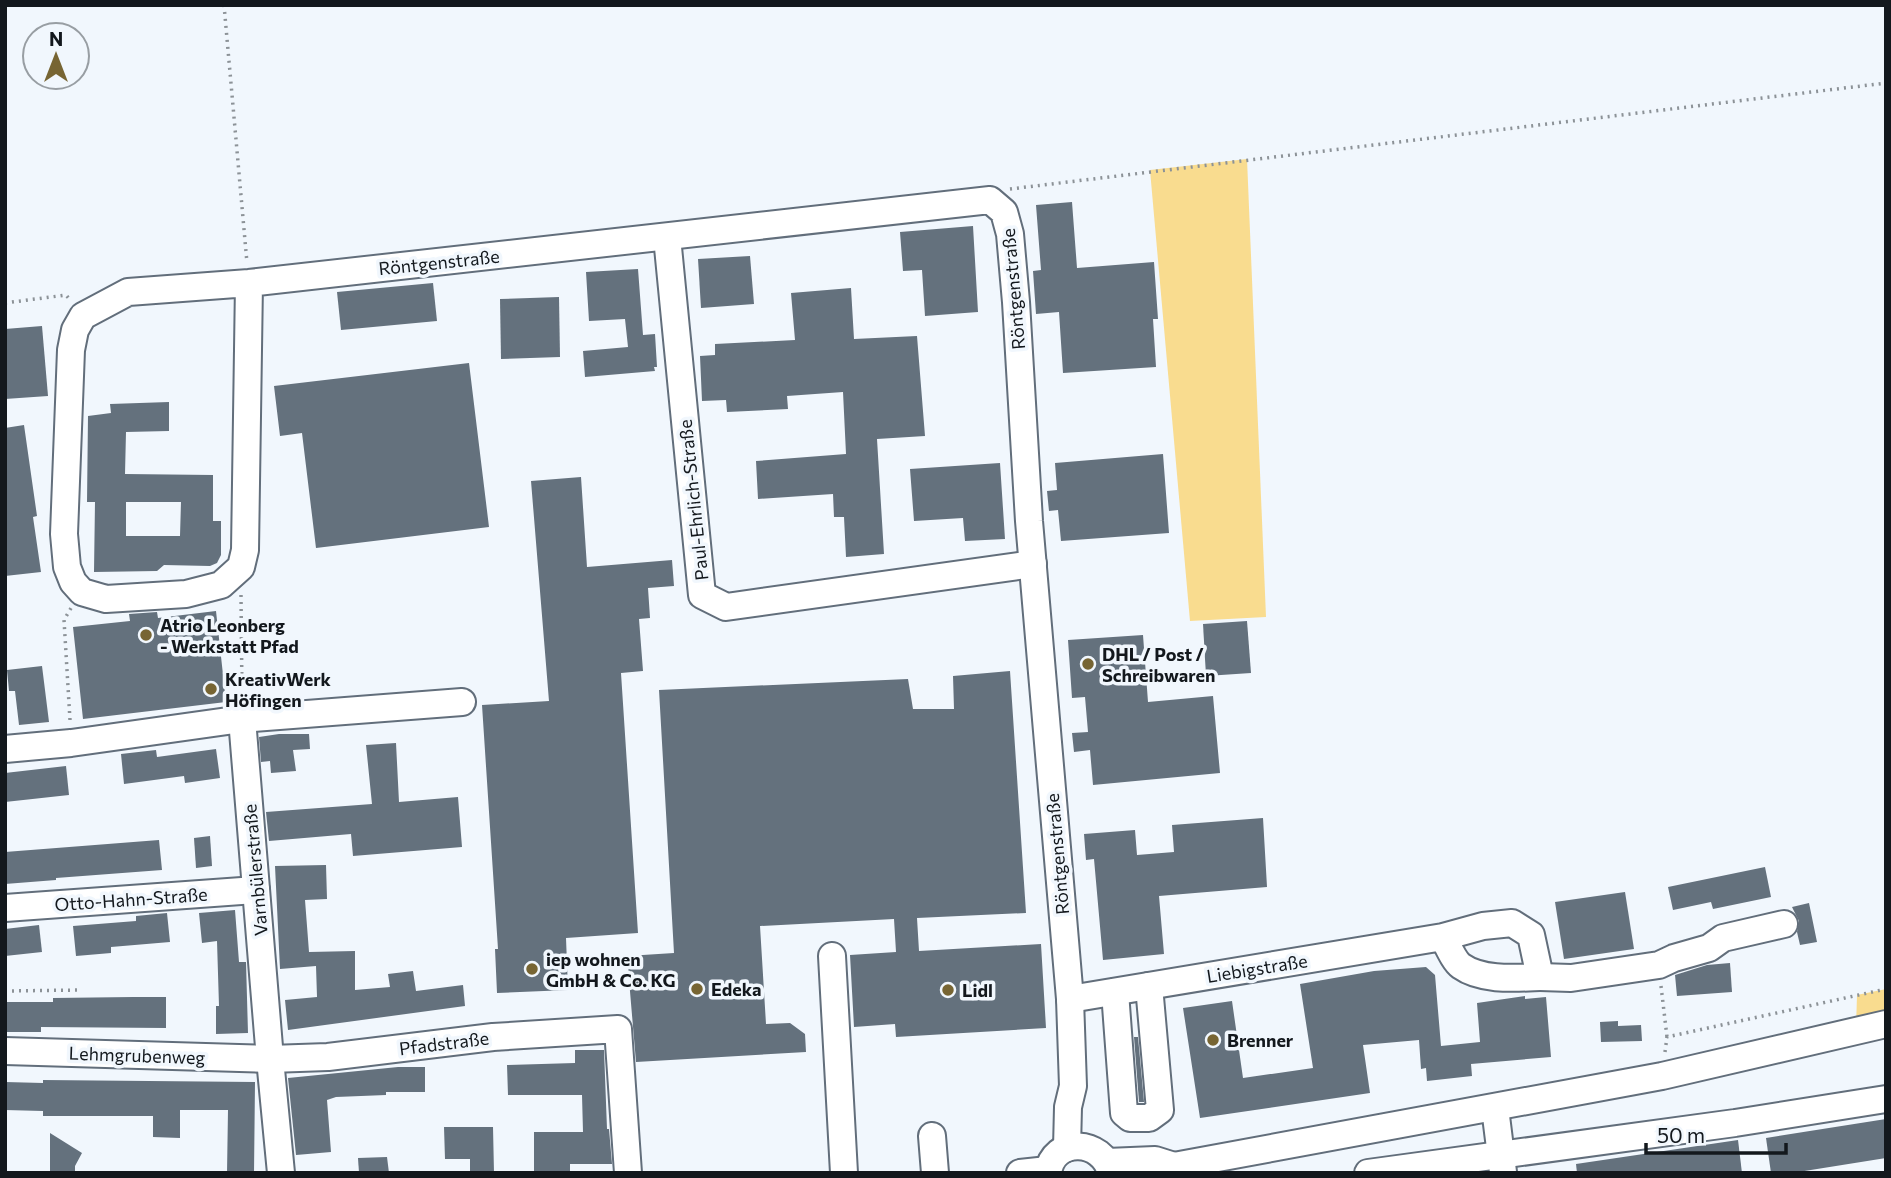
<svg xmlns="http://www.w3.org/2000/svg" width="1891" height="1178" viewBox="0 0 1891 1178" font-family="Commissioner,sans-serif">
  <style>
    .green { fill: #f9dc8f }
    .building { fill: #64717d; fill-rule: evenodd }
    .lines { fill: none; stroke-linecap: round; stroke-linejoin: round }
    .minor-casing { stroke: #626e7b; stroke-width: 30 }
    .path { stroke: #8c9297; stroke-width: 3.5; stroke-dasharray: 2 5; stroke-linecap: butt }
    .minor { stroke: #fff; stroke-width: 26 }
    .poi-dot { fill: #776533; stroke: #f1f7fd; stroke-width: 2.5 }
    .labels { text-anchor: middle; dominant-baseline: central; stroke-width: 7; stroke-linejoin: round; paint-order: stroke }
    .street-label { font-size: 18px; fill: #13181d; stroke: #f1f7fd }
    .poi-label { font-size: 18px; font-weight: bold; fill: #13181d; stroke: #f1f7fd; text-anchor: start }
  </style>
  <rect width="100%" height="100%" fill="#f1f7fd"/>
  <!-- green -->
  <g class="green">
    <path d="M 1247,159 L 1266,617 L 1190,621 L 1150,170 Z"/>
    <path d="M 1886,989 L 1886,1024 L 1856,1029 L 1857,995 Z"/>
  </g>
  <!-- building -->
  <g class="building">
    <path d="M 1072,202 L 1077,268 L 1154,262 L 1158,319 L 1153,319 L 1156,367 L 1063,373 L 1059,312 L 1036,314 L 1033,271 L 1041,270 L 1036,205 Z"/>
    <path d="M 973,226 L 978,312 L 925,316 L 922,270 L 903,271 L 900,232 Z"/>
    <path d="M 750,256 L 754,304 L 701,308 L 698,259 Z"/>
    <path d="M 638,269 L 643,335 L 655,334 L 657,367 L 654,367 L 655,371 L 585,377 L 583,351 L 628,347 L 625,319 L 589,321 L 586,272 Z"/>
    <path d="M 433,283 L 437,321 L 341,330 L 337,292 Z"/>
    <path d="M 851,288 L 854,339 L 917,336 L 925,436 L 877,439 L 884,554 L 846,557 L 844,517 L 834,517 L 833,494 L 758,499 L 756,461 L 846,454 L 843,392 L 787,396 L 788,409 L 727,412 L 726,400 L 702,401 L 700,356 L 715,355 L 715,344 L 795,340 L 791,293 Z"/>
    <path d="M 559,297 L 560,357 L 501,359 L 500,299 Z"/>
    <path d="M 42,326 L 48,396 L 5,399 L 5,329 Z"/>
    <path d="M 469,363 L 489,527 L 316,548 L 302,433 L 280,436 L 274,386 Z"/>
    <path d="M 169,402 L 169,431 L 126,432 L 125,474 L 213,475 L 213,521 L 221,521 L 221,555 L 217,563 L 210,566 L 164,565 L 157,571 L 94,572 L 95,502 L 87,502 L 88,416 L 111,413 L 110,404 ZM 126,502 L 181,502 L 180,536 L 126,536 Z"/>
    <path d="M 24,425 L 37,516 L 33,517 L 41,572 L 5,576 L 5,428 Z"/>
    <path d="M 1163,454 L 1169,533 L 1061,541 L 1058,510 L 1049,511 L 1047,491 L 1057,490 L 1055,463 Z"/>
    <path d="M 1000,463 L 1005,539 L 965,541 L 963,518 L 914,521 L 910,469 Z"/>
    <path d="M 581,477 L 587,567 L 672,560 L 674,586 L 648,588 L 650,618 L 639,619 L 643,671 L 621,673 L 638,933 L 566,938 L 568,990 L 497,993 L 495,949 L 498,949 L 482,705 L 549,701 L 531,481 Z"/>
    <path d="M 216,611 L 226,702 L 83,719 L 73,627 L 130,621 L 129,614 L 157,612 L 158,618 Z"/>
    <path d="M 1247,621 L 1251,673 L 1206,676 L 1203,624 Z"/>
    <path d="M 1143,635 L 1148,702 L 1213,696 L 1220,773 L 1093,785 L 1090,750 L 1074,752 L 1072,733 L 1088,732 L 1085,697 L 1072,698 L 1068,640 Z"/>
    <path d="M 42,666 L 49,722 L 19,725 L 15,691 L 9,691 L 7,670 Z"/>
    <path d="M 1010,671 L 1026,913 L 917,918 L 919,951 L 1041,944 L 1046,1028 L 896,1037 L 895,1024 L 854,1027 L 850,955 L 896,952 L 894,919 L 760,926 L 766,1024 L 790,1023 L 805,1034 L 806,1052 L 636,1062 L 627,956 L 674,953 L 659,690 L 908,679 L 913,709 L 954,709 L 953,676 Z"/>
    <path d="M 279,734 L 309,734 L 310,749 L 293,750 L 296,771 L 271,773 L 270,761 L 261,762 L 259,737 Z"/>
    <path d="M 396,743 L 399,802 L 458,797 L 462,847 L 353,856 L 351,834 L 269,841 L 266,812 L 372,804 L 366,745 Z"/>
    <path d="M 216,749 L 220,778 L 185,783 L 184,776 L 124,784 L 121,754 L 156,750 L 157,757 Z"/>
    <path d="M 66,766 L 69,795 L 5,802 L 5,773 Z"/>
    <path d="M 1263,818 L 1267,887 L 1159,896 L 1164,954 L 1103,960 L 1094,859 L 1086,860 L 1084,834 L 1135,830 L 1137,855 L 1174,852 L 1172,825 Z"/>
    <path d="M 210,836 L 212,866 L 196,868 L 194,838 Z"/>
    <path d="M 159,840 L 162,870 L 56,878 L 56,880 L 5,884 L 5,852 Z"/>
    <path d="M 326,865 L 327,899 L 305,900 L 309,952 L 355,951 L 355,990 L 390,987 L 388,974 L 413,971 L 416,991 L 463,985 L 465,1006 L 288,1030 L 285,1000 L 317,997 L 316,966 L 280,969 L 275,866 Z"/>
    <path d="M 1765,867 L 1771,897 L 1713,909 L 1711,902 L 1673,910 L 1668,887 Z"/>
    <path d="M 1625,892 L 1634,949 L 1564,959 L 1555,902 Z"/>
    <path d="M 1809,903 L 1817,942 L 1800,945 L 1797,932 L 1799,921 L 1792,907 Z"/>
    <path d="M 235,910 L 239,962 L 246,962 L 248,1033 L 216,1034 L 216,1006 L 219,1006 L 217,941 L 202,943 L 199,913 Z"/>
    <path d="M 167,913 L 170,942 L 111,947 L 111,953 L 76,956 L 73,926 L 136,921 L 136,916 Z"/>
    <path d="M 39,925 L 42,952 L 5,956 L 5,929 Z"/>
    <path d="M 1730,963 L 1732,992 L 1677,996 L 1675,975 L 1707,965 Z"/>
    <path d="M 1426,967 L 1435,975 L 1441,1046 L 1480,1042 L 1477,1003 L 1525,996 L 1525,999 L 1546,997 L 1551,1057 L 1471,1064 L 1472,1076 L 1427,1081 L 1426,1068 L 1421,1069 L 1419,1040 L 1363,1045 L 1370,1093 L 1200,1118 L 1183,1008 L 1232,1001 L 1243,1078 L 1313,1068 L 1300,984 L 1374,971 Z"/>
    <path d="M 133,997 L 166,997 L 166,1028 L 41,1027 L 41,1032 L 5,1032 L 5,1002 L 53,1002 L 53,998 Z"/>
    <path d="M 1618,1021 L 1618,1026 L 1641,1025 L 1642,1041 L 1601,1042 L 1600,1022 Z"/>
    <path d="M 1134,1037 L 1138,1037 L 1144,1102 L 1139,1102 Z"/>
    <path d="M 575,1050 L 604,1050 L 607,1129 L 609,1129 L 612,1164 L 570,1164 L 570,1173 L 534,1173 L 534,1132 L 583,1132 L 582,1095 L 508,1095 L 507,1065 L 575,1063 Z"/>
    <path d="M 398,1067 L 425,1067 L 425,1092 L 386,1092 L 386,1095 L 336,1097 L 327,1100 L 331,1152 L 296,1155 L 288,1078 Z"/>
    <path d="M 43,1080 L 255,1082 L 254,1173 L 227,1173 L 228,1110 L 180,1110 L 180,1138 L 153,1137 L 153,1116 L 43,1116 L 43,1111 L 5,1110 L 5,1082 L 43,1083 Z"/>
    <path d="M 1886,1119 L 1886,1158 L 1792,1173 L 1771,1173 L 1766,1138 Z"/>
    <path d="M 444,1127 L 493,1127 L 494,1173 L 470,1173 L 470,1159 L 445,1159 Z"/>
    <path d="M 50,1133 L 82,1153 L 75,1166 L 75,1173 L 50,1173 Z"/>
    <path d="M 1738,1140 L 1742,1173 L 1577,1173 L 1576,1164 Z"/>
    <path d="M 387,1157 L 389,1173 L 359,1173 L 358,1158 Z"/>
  </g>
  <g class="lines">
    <defs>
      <g id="minor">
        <path d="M 667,237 L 702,595 L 726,607 L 1033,564"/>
        <path d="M 249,283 L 245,550 L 241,567 L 221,585 L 186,594 L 106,599 L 82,592 L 73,582 L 67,567 L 64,534 L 71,350 L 75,330 L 83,316 L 128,292 L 249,283 L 990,200 L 1004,212 L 1010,234 L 1016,302 L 1029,521 L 1070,999 L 1073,1086 L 1068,1107 L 1067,1148"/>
        <path d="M 242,719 L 270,1059 L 281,1173"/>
        <path d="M 5,749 L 71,743 L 242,719 L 462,702"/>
        <path d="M 5,908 L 256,890"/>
        <path d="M 832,956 L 844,1173"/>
        <path d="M 1540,977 L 1571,978 L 1659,965 L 1674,958 L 1709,948 L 1723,938 L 1784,924"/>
        <path d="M 1115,992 L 1124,1113 L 1130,1118 L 1149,1118 L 1160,1110 L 1149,986"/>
        <path d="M 1070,999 L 1443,937 C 1448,946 1454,961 1461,966 C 1482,981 1516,978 1540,977 L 1531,935 L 1512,923 L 1483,926 L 1443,937"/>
        <path d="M 5,1051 L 270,1059 L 328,1057 L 493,1037 L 618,1029 L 628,1173"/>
        <path d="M 1495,1108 L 1503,1172"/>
        <path d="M 932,1136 L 935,1173"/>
        <path d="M 1107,1162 L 1155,1160 L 1174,1166"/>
        <path d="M 1020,1173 L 1048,1170"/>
        <path d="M 1048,1173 C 1053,1136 1103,1139 1111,1173"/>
        <path d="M 1165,1173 L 1174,1166 L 1662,1076 L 1886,1024"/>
        <path d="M 1368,1173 L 1735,1123 L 1886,1099"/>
      </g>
    </defs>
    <!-- minor casing -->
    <use href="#minor" class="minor-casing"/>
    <!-- path -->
    <g class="path">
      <path d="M 224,5 L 247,263"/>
      <path d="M 1010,189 L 1886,83"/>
      <path d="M 5,303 L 66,295 L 70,300"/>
      <path d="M 241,595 L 242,696"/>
      <path d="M 70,720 L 64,620 L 71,608"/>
      <path d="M 1661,986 L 1667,1037"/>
      <path d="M 5,991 L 81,990"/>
      <path d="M 1665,1052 L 1667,1037 L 1886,989"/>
    </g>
    <!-- minor -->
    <use href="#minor" class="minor"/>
  </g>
  <!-- markers -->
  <g class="poi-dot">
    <circle cx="146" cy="635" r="7"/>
    <circle cx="1088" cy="664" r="7"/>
    <circle cx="211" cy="689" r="7"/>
    <circle cx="532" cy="969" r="7"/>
    <circle cx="697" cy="989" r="7"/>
    <circle cx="948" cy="990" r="7"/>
    <circle cx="1213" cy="1040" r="7"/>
  </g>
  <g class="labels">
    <!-- street labels -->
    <g class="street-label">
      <text transform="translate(439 262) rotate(-6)">Röntgenstraße</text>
      <text transform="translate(1013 289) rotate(-95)">Röntgenstraße</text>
      <text transform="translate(693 500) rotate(-96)">Paul-Ehrlich-Straße</text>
      <text transform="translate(1057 854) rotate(-95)">Röntgenstraße</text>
      <text transform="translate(255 870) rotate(-95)">Varnbülerstraße</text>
      <text transform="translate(131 899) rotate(-4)">Otto-Hahn-Straße</text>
      <text transform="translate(1257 968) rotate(-9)">Liebigstraße</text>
      <text transform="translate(444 1043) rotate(-7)">Pfadstraße</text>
      <text transform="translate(137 1055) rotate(2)">Lehmgrubenweg</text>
    </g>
    <!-- poi labels -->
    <g class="poi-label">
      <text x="160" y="625">Atrio Leonberg<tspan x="160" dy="21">- Werkstatt Pfad</tspan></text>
      <text x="1102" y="654">DHL / Post /<tspan x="1102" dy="21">Schreibwaren</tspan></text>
      <text x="225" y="679">KreativWerk<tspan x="225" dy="21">Höfingen</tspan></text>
      <text x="546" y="959">iep wohnen<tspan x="546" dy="21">GmbH &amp; Co. KG</tspan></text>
      <text x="711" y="989">Edeka</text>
      <text x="962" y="990">Lidl</text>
      <text x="1227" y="1040">Brenner</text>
    </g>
  </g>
  <!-- border -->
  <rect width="1891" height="1178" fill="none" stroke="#13181d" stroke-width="14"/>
  <!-- north arrow -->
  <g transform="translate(56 56)"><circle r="33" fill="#f1f7fd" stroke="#989ea3" stroke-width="2"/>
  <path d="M0-5L12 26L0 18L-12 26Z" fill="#776533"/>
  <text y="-10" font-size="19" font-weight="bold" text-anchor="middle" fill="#13181d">N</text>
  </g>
  <!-- scale -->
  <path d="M1646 1143v10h140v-10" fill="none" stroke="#13181d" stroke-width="3.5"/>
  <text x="1657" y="1143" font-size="21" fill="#13181d" stroke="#f1f7fd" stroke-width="5" paint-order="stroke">50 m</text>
</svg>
